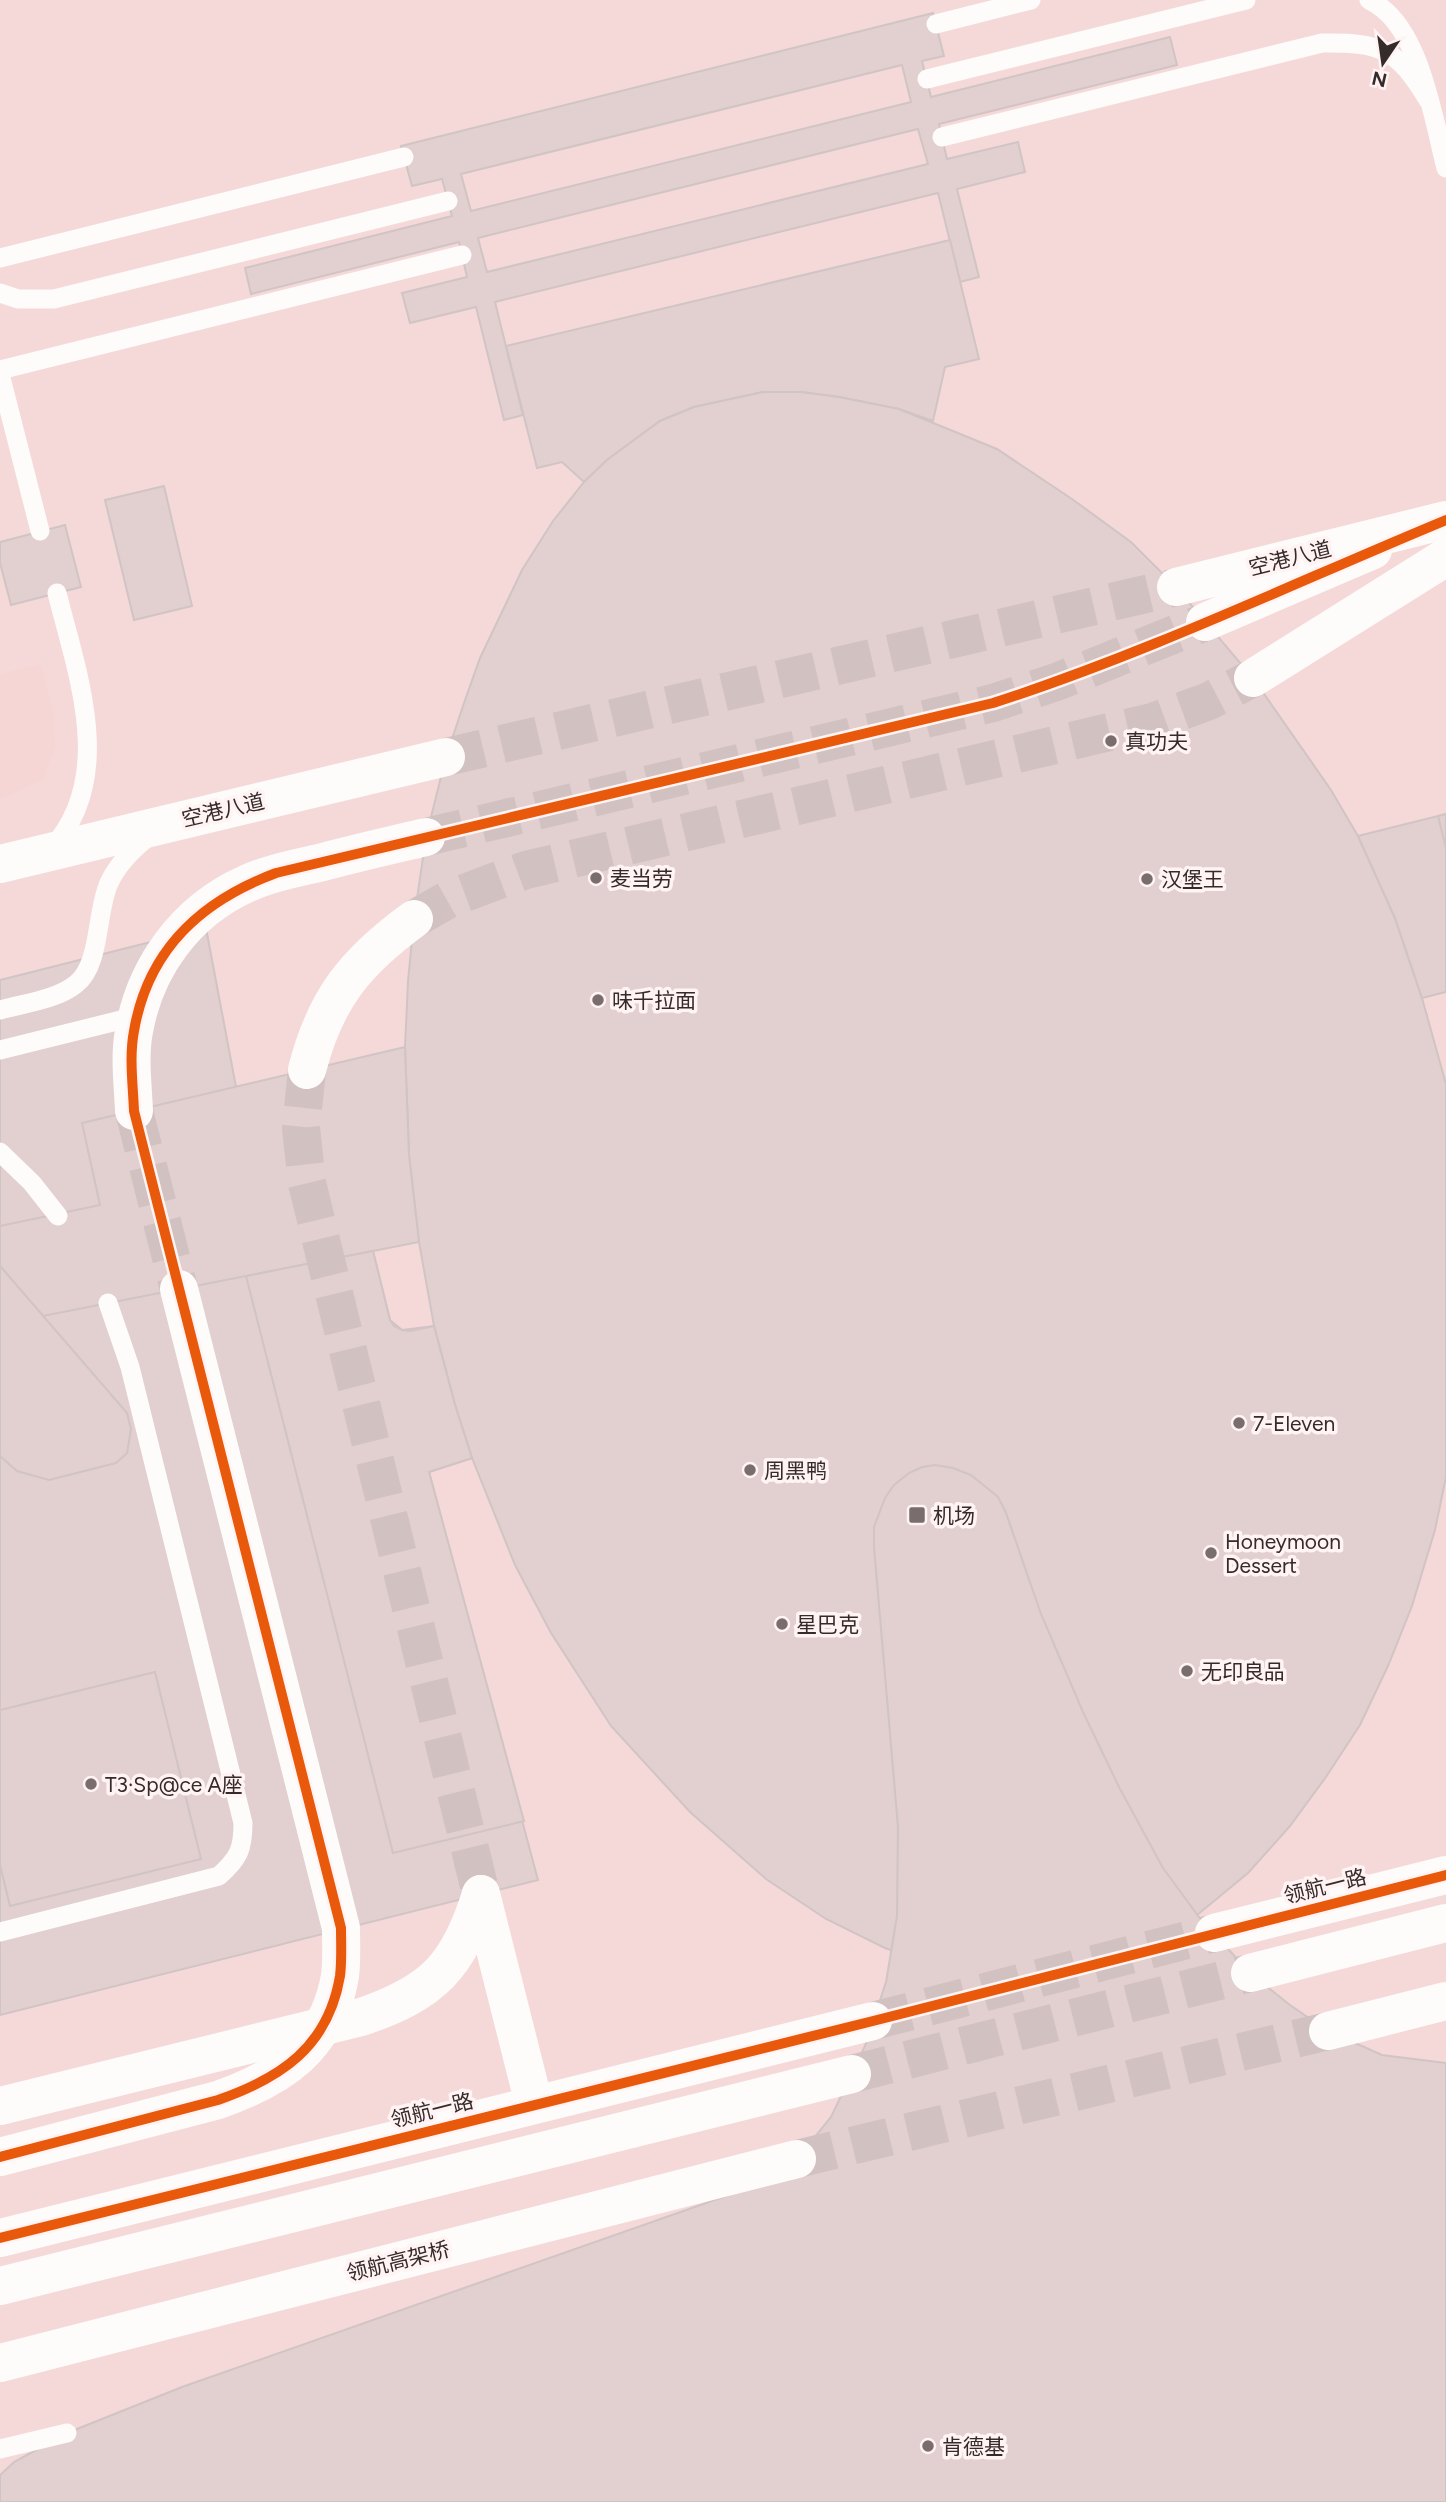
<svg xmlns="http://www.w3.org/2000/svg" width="1446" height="2502" viewBox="0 0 1446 2502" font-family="Figtree,'Noto Sans SC',sans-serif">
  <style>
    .built { fill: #f5d9d8 }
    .green { fill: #f6d5d5 }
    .building { fill: #e2cfcf; stroke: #d1c4c4; stroke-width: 2; fill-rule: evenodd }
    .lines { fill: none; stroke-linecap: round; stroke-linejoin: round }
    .street-tunnel { stroke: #d1c1c1; stroke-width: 38; stroke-dasharray: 38 19; stroke-linecap: butt }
    .secondary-tunnel { stroke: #d1c1c1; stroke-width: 38; stroke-dasharray: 38 19; stroke-linecap: butt }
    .primary-tunnel { stroke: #d1c1c1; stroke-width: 38; stroke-dasharray: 38 19; stroke-linecap: butt }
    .lane { stroke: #fefbfb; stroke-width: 19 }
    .street { stroke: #fefbfb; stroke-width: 38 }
    .secondary { stroke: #fefbfb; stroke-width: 38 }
    .primary { stroke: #fefbfb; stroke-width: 38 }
    .cycleway-casing { stroke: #fff3f3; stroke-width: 15 }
    .cycleway { stroke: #e8590c; stroke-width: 10 }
    .poi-dot { fill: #7a6d6d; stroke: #fff3f3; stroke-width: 2.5 }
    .labels { text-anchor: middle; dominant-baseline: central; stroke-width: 7; stroke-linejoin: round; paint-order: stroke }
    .street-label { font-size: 21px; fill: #362b2b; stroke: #fff3f3 }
    .poi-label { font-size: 21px; fill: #362b2b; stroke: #fff3f3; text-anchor: start }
  </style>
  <rect width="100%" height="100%" fill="#f8e7e7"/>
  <!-- built -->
  <rect class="built" x="0" y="0" width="1446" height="2502"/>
  <!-- green -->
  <path class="green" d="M 40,664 L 53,710 L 55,747 L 43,779 L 9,796 L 0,799 L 0,674 Z"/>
  <!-- building -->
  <g class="building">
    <path d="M 933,13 L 944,56 L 922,61 L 931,97 L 1170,37 L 1177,65 L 939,124 L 947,159 L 1018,142 L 1025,172 L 957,189 L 979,277 L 960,282 L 938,193 L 495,302 L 523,415 L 504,420 L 476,307 L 410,323 L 402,293 L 467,277 L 459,242 L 251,294 L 245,268 L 452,216 L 442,179 L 412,186 L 401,146 ZM 902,65 L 911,102 L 471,211 L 461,174 ZM 918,129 L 928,164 L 487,272 L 478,238 Z"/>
    <path d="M 950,240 L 979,359 L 945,367 L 933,421 L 899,409 L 839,397 L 801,392 L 763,392 L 694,407 L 660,421 L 607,460 L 584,482 L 562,462 L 537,468 L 506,346 Z"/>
    <path d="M 763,392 L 801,392 L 839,397 L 899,409 L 997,449 L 1072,499 L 1131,542 L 1176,587 L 1253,678 L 1331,790 L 1358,836 L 1395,918 L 1422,998 L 1446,1084 L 1446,1477 L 1435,1530 L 1412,1606 L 1388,1666 L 1360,1725 L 1326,1777 L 1290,1826 L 1248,1873 L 1196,1916 L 1140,1944 L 1083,1963 L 1039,1970 L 994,1973 L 939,1967 L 885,1948 L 826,1919 L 766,1879 L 690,1812 L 611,1726 L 551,1633 L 515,1565 L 472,1458 L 455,1405 L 434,1326 L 419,1242 L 409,1155 L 405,1047 L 408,981 L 414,919 L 426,837 L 446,757 L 464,703 L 480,658 L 522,570 L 553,521 L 584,482 L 607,460 L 660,421 L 694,407 Z"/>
    <path d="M 164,486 L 192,606 L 134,620 L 105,500 Z"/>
    <path d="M 65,525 L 81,587 L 11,605 L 0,563 L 0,542 Z"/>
    <path d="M 1446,814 L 1446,992 L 1422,998 L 1395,918 L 1358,836 Z"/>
    <path d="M 1446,814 L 1446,848 L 1438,816 Z"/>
    <path d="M 206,928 L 236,1087 L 327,1066 L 390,1320 L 402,1330 L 434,1326 L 455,1405 L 472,1458 L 429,1472 L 538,1880 L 0,2015 L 0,980 Z"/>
    <path d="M 405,1047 L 409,1155 L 419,1242 L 43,1316 L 0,1266 L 0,1226 L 100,1205 L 82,1123 Z"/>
    <path d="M 373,1251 L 390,1320 L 394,1326 L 402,1330 L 410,1331 L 434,1326 L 455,1405 L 472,1458 L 429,1472 L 524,1821 L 393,1853 L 246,1276 Z"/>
    <path d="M 0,1266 L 127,1413 L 131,1429 L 127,1453 L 116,1463 L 49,1480 L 17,1471 L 0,1456 Z"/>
    <path d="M 935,1465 L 953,1468 L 971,1475 L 998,1497 L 1006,1513 L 1041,1614 L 1083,1712 L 1119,1787 L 1163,1868 L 1199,1917 L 1250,1973 L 1290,2005 L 1328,2031 L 1382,2055 L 1446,2063 L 1446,2502 L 0,2502 L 0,2475 L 14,2462 L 67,2433 L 182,2387 L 746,2189 L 797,2159 L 831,2117 L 865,2046 L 886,1982 L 897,1916 L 898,1827 L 874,1547 L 874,1527 L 885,1498 L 894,1485 L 909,1473 L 922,1467 Z"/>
    <path d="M 155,1672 L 201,1859 L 10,1906 L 0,1865 L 0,1710 Z"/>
  </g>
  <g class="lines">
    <!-- street-tunnel -->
    <g class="street-tunnel">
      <path d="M 426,837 L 993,703 L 1059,681 L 1205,622"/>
      <path d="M 414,919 L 451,898 L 526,870 L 1152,722 L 1209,701 L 1253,678"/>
      <path d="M 307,1070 L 301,1128 L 307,1183 L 481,1894"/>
      <path d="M 134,1111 L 179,1289"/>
      <path d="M 873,2021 L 1214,1933"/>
      <path d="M 852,2074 L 1250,1973"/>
    </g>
    <!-- secondary-tunnel -->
    <path class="secondary-tunnel" d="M 446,757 L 1176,587"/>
    <!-- primary-tunnel -->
    <path class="primary-tunnel" d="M 797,2159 L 1328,2031"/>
    <!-- lane -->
    <g class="lane">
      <path d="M 1369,0 C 1420,23 1433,118 1446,168"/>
      <path d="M 936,24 L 1031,0"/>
      <path d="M 927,79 L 1246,0"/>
      <path d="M 942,137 L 1322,43 C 1380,42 1398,49 1428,100"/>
      <path d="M 0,258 L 404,157"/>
      <path d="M 0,293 L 18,299 L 54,299 L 448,201"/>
      <path d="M 0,370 L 462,255"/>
      <path d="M 0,374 L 40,531"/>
      <path d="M 51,849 C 117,777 77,674 57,593"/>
      <path d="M 0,1010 C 25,1003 56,1000 76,984 C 101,965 96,911 109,883 C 118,863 135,847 152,834"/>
      <path d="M 0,1050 L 137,1016"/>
      <path d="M 0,1152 L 32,1183 L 58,1216"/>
      <path d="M 0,1932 L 219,1876 C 239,1858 243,1849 243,1823 L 130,1367 L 108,1303"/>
      <path d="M 0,2449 L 67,2433"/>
    </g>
    <!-- street -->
    <g class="street">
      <path d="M 1205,622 L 1373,550"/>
      <path d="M 1253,678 L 1446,557"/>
      <path d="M 307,1070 C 325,999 355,962 414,919"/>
      <path d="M 134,1111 C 133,1085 129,1057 134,1031 C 145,967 186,911 246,884 C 270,873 297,868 323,862 C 357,853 392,845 426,837"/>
      <path d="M 481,1894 L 534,2104"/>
      <path d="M 1214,1933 L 1446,1875"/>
      <path d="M 1250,1973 L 1446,1923"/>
      <path d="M 0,2106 L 361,2017 C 433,1993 459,1966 481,1894"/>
      <path d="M 0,2157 L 218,2100 C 281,2078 328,2047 340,1976 C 342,1961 341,1943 341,1928 L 179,1289"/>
      <path d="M 0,2238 L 873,2021"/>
      <path d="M 0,2286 L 852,2074"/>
    </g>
    <!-- secondary -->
    <g class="secondary">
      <path d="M 1176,587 L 1446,520"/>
      <path d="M 0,864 L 446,757"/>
    </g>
    <!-- primary -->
    <g class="primary">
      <path d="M 1328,2031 L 1446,2001"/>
      <path d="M 0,2363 L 797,2159"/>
    </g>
    <defs>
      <g id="cycleway">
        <path d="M 0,2157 L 218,2100 C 281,2078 328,2047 340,1976 C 342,1961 341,1943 341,1928 L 134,1111 C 133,1085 129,1057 134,1031 C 148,949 201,901 276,873 L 993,703 C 1148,653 1296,582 1446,520"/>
        <path d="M 0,2238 L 873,2021 L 1446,1875"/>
      </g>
    </defs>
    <!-- cycleway casing -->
    <use href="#cycleway" class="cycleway-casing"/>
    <!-- cycleway -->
    <use href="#cycleway" class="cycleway"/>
  </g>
  <!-- markers -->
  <g class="poi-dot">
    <circle cx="1111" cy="741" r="7"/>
    <circle cx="596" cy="878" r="7"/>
    <circle cx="1147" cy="879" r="7"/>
    <circle cx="598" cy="1000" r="7"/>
    <circle cx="1239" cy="1423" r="7"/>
    <circle cx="750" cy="1470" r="7"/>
    <rect x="908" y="1506" width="18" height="18" rx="3.5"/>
    <circle cx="1211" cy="1553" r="7"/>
    <circle cx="782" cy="1624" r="7"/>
    <circle cx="1187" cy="1671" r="7"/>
    <circle cx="91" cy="1784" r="7"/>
    <circle cx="928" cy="2446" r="7"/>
  </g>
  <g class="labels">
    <!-- street labels -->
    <g class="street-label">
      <text transform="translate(1290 558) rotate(-14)">空港八道</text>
      <text transform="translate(223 810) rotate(-13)">空港八道</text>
      <text transform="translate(1325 1886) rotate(-14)">领航一路</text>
      <text transform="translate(432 2110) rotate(-14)">领航一路</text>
      <text transform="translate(398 2261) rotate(-14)">领航高架桥</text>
    </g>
    <!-- poi labels -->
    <g class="poi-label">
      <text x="1125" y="741">真功夫</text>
      <text x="610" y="878">麦当劳</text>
      <text x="1161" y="879">汉堡王</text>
      <text x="612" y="1000">味千拉面</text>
      <text x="1253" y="1423">7-Eleven</text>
      <text x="764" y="1470">周黑鸭</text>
      <text x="933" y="1515">机场</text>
      <text x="1225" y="1541">Honeymoon<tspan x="1225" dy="24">Dessert</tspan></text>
      <text x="796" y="1624">星巴克</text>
      <text x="1201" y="1671">无印良品</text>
      <text x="105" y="1784">T3·Sp@ce A座</text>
      <text x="942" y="2446">肯德基</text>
    </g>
  </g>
  <!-- north arrow -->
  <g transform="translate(1383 63) rotate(193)" stroke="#fff3f3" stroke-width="5" paint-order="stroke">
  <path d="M0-5L12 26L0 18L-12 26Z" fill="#362b2b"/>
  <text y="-10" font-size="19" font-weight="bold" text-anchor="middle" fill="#362b2b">N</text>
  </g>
</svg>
